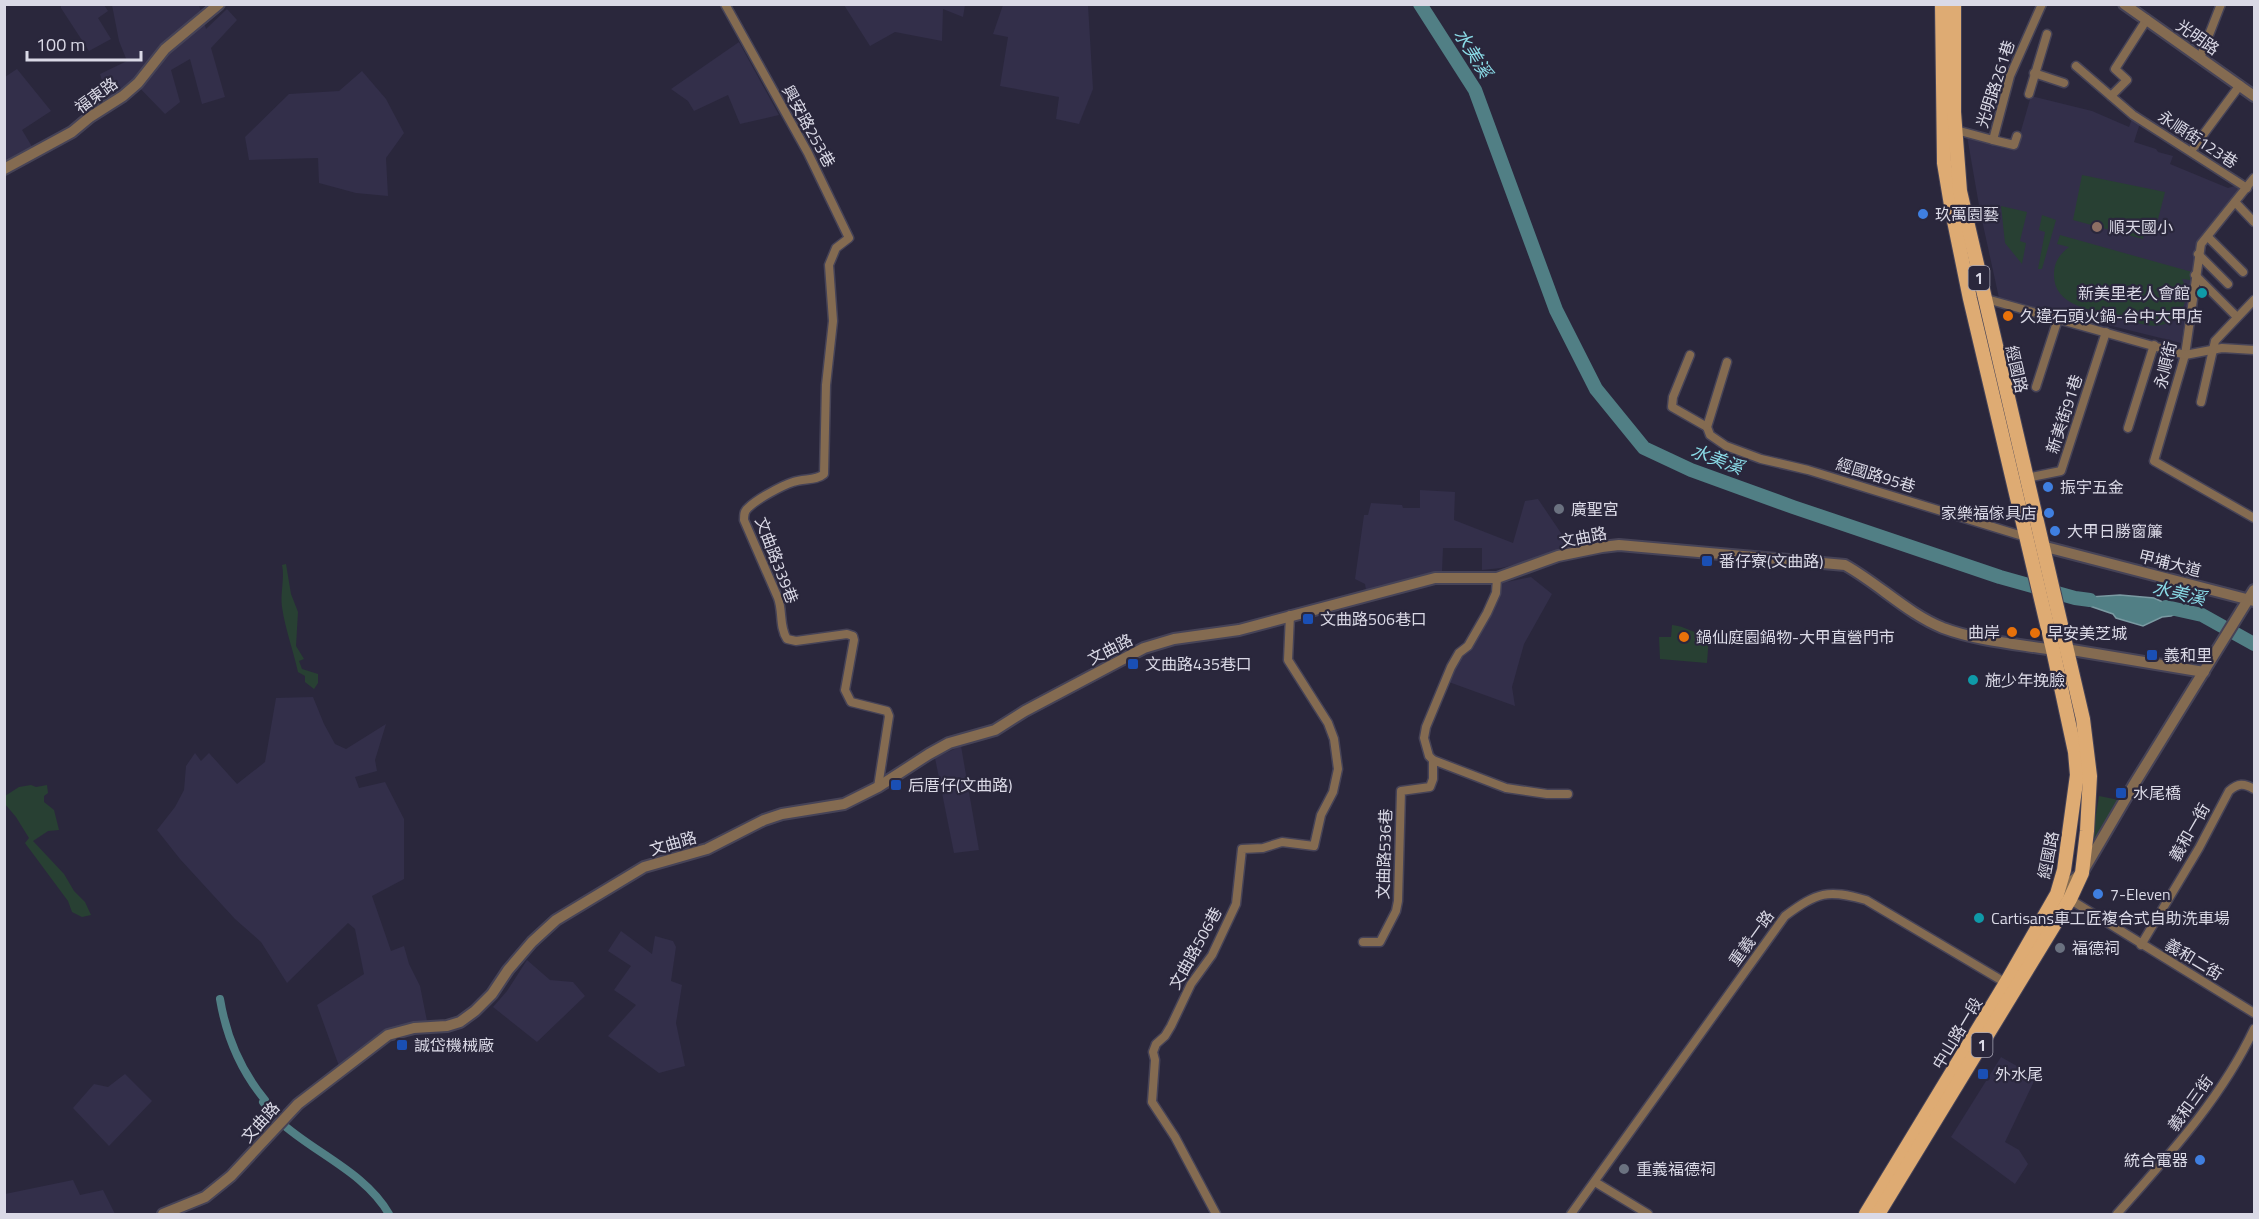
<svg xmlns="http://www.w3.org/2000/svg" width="2259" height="1219" viewBox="0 0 2259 1219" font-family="'Titillium Web','Noto Sans TC',sans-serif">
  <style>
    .built { fill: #332f4a }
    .green { fill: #284033 }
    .water { fill: #517f85; stroke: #7a9aa2; stroke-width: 1.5 }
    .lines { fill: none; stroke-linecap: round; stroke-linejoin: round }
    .canal { stroke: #517f85; stroke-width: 8 }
    .river { stroke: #517f85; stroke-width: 14 }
    .minor-casing { stroke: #464357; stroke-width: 11 }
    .tertiary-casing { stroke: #464357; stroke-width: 14 }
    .primary-casing { stroke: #464357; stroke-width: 16 }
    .minor { stroke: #846b51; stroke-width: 8 }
    .tertiary { stroke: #846b51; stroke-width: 10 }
    .primary { stroke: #deab73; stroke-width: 14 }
    .shop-dot { fill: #3f7fe0; stroke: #2a273c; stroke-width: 2 }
    .education-dot { fill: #8d6e63; stroke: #2a273c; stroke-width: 2 }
    .culture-dot { fill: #0f9aa8; stroke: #2a273c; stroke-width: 2 }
    .food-dot { fill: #e8710a; stroke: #2a273c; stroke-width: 2 }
    .worship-dot { fill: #6b7280; stroke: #2a273c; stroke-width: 2 }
    .transit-dot { fill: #1a4fb4; stroke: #2a273c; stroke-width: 2 }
    .labels { text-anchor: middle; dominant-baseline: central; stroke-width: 4.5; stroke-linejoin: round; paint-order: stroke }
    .shield { fill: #2a273c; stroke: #a5a4b3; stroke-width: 1.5 }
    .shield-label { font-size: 15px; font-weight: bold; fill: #dad9e6 }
    .street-label { font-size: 16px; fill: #dad9e6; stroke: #2a273c }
    .poi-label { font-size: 16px; fill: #dad9e6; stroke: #2a273c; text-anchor: start }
    .water-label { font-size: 18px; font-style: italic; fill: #8adbe7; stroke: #2a273c }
  </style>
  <rect width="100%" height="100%" fill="#2a273c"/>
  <!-- built -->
  <g class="built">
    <path d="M 61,5 L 104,5 L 108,11 L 98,18 L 111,39 L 89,51 L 61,8 Z"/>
    <path d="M 112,5 L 199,5 L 206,29 L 227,9 L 237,20 L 211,48 L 225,97 L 202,104 L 190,59 L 171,70 L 180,102 L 165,114 L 132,80 L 121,93 L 101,106 L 98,95 L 106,93 L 100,74 L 127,61 L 119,41 Z"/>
    <path d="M 844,5 L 965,5 L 963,17 L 943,9 L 942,41 L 895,32 L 870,46 Z"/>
    <path d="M 1003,5 L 1088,5 L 1093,89 L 1079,124 L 1056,119 L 1059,97 L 1000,86 L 1008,37 L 993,34 Z"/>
    <path d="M 739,42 L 779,115 L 740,124 L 728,95 L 694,111 L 688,101 L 671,89 Z"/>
    <path d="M 17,69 L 51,111 L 22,130 L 34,150 L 5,164 L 5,77 Z"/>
    <path d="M 362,71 L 386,99 L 404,133 L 386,158 L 388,196 L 356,193 L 319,183 L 318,158 L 249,160 L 245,137 L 289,94 L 339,91 Z"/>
    <path d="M 2031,96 L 2092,111 L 2129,127 L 2132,119 L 2140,123 L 2134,142 L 2156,149 L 2158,152 L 2173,156 L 2170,164 L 2228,188 L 2238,185 L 2243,188 L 2197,244 L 2181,343 L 1999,298 L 1980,211 L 1967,136 L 2016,148 Z"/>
    <path d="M 1420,490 L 1455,492 L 1454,520 L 1513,543 L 1525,501 L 1538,499 L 1561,533 L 1569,552 L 1501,568 L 1482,570 L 1482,548 L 1443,548 L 1442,572 L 1433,572 L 1366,590 L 1365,584 L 1355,579 L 1364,515 L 1368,515 L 1371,503 L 1402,505 L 1403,508 L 1420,508 Z"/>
    <path d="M 1531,577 L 1552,594 L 1524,644 L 1512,687 L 1515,706 L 1446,681 L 1466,649 L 1497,584 Z"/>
    <path d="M 313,697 L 324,724 L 335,744 L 346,749 L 386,724 L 375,760 L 377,771 L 355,777 L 359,788 L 385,782 L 404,819 L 404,879 L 372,896 L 391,951 L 404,946 L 409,964 L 420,986 L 427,1021 L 409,1025 L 339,1066 L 317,1005 L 364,974 L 355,929 L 348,923 L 287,983 L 261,942 L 235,919 L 180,859 L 157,830 L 175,807 L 184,790 L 186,766 L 195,753 L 201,761 L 209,753 L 237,784 L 265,762 L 276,698 Z"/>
    <path d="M 961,746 L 979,850 L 954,853 L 935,758 Z"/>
    <path d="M 621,931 L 652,954 L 655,936 L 673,941 L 676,947 L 671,981 L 682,985 L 676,1023 L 685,1066 L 659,1073 L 608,1036 L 636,1005 L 614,990 L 631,966 L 608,951 Z"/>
    <path d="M 527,960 L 550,980 L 573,982 L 585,996 L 537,1042 L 493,1007 L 507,991 Z"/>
    <path d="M 2001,1057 L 2036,1077 L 2005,1142 L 2019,1150 L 2028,1164 L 2015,1184 L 1951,1137 Z"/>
    <path d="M 125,1074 L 152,1101 L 109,1146 L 73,1108 L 94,1084 L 108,1087 Z"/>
    <path d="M 73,1180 L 80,1195 L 103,1190 L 115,1214 L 5,1214 L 5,1194 Z"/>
  </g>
  <!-- green -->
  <g class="green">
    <path d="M 2082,175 L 2165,192 L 2156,227 L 2147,224 L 2143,239 L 2073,220 Z"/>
    <path d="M 2001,206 L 2027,212 L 2020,241 L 2026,243 L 2022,264 L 2005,243 Z"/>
    <path d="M 2042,215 L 2056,220 L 2042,269 L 2038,269 L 2045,232 L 2039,230 Z"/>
    <path d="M 2060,235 L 2192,272 L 2190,280 L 2182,279 C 2192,296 2182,322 2161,325 C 2146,328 2130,320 2116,316 C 2092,310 2053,306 2054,274 C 2054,262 2060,254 2069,247 L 2057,244 Z"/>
    <path d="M 286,564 L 291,594 L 298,612 L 296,646 L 304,659 L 299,661 L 302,669 L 318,674 L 318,683 L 314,689 L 305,682 L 305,676 L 298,672 C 293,650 285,628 282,607 C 280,593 285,578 282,565 Z"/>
    <path d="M 1672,625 C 1685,626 1695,634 1709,636 L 1707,663 L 1660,659 L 1659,637 L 1671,637 Z"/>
    <path d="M 31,785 L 36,787 L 47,785 L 48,793 L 44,796 L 44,802 L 54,810 L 59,830 L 48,831 L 33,841 L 64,874 L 74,891 L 85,902 L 91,915 L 82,917 L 72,912 L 68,901 L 25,843 L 29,838 L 16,817 L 5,804 L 5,796 L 19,787 Z"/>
    <path d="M 2099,796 L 2119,800 L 2095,839 L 2092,838 Z"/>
  </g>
  <!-- water -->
  <path class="water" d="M 2120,595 L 2154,598 L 2183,611 L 2171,616 L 2162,617 L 2143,626 L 2116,618 L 2113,614 L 2078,602 L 2073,598 Z"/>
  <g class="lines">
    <!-- canal -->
    <g class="canal">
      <path d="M 220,999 C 226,1035 241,1071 265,1100 L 263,1102 L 272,1112"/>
      <path d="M 279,1121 C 314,1153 365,1172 389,1214"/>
    </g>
    <!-- river -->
    <g class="river">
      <path d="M 1420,4 L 1475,90 L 1556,310 L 1596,389 L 1644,448 L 1691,470 L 1793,507 L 2000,577 L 2075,598 L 2090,600"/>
      <path d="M 2166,607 L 2202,615 L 2254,644"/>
    </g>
    <defs>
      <g id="minor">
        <path d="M 725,4 L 808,153 L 849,238 L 836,248 L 829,265 L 833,321 L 826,385 L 824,474 C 816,481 804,478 793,482 C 781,486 757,499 748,508 C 744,511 744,515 744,520 L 778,598 C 783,611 779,627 787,639 L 796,641 L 847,634 L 853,636 L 854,640 L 845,690 L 851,702 L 887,711 L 889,716 L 878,787"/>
        <path d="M 2200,58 L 2221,4"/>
        <path d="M 2076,66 L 2133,115 L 2247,188"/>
        <path d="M 2034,73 L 2064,83"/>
        <path d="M 2029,94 L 2047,34"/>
        <path d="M 2111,96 L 2127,80 L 2115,69 L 2147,19"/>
        <path d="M 1956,130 L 1993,140 L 2010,76 L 2042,4"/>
        <path d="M 1993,140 L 2014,145 L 2017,136"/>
        <path d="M 2194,147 L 2240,85"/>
        <path d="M 2254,178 L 2201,244 L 2185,355 L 2154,461 L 2254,518"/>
        <path d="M 2235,202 L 2254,222"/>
        <path d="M 2208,237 L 2243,272"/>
        <path d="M 2198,254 L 2228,284"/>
        <path d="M 2195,275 L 2237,317"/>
        <path d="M 1983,298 L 2185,355 L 2222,348 L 2254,350"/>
        <path d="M 1690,355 L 1673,397 L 1672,407 L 1707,427"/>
        <path d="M 1727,362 L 1707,427 L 1710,435 L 1726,446 L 1761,459 L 1808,470 L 2029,538"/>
        <path d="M 2036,387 L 2058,319"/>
        <path d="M 2201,402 L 2215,341 L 2254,300"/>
        <path d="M 2128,428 L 2154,345"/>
        <path d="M 2026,478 L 2061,471 L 2106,332"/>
        <path d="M 1433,760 L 1506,788 L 1547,794 L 1568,794"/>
        <path d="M 2066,897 L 2254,1013"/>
        <path d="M 1363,942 L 1380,942 L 1396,911 L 1398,901 L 1401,791 L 1430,787 L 1433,779 L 1433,760 L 1429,756 L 1424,738 L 1426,727 L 1451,667 L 1459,653 L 1468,646 L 1487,613 L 1496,593 L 1497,578"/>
        <path d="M 2141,945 L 2199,848 L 2229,791 C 2238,783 2244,783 2254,789"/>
        <path d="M 1595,1182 L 1648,1214"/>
        <path d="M 1216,1214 L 1175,1137 L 1152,1102 L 1155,1060 L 1153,1052 L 1156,1044 L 1165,1036 L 1171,1026 L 1191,984 L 1212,955 L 1236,904 L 1242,849 L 1263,848 L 1282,842 L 1314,846 L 1321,815 L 1333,792 L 1338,769 L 1334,739 L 1328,723 L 1288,660 L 1290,615"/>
        <path d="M 1571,1214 L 1785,916 C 1818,892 1827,889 1866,900 L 2006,983"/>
        <path d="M 2117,1214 C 2168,1156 2221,1099 2254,1029"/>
      </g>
      <g id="tertiary">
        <path d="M 2124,4 L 2254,96"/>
        <path d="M 4,169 L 72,132 L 90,117 L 123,96 L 138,83 L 165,49 L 219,4"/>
        <path d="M 2042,546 L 2254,601"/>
        <path d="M 2057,893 L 2082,873 L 2133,786 L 2254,590"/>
        <path d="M 163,1214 L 205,1197 L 231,1176 L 298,1104 L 388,1035 L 414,1028 L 447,1026 L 460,1022 L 475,1011 L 492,994 L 508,970 L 532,942 L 556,920 L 644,867 L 707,849 L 764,820 L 782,814 L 844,804 L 878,787 L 929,754 L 949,743 L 995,730 L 1025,711 L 1144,648 L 1174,639 L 1239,630 L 1435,578 L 1497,578 L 1558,556 L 1602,547 L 1619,545 L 1845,565 C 1879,584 1908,614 1943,628 C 1978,641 2017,644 2053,650 L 2066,649 L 2204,672"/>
      </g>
      <g id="primary">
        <path d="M 1866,1214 L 2006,983 L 2057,894 L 2064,870 L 2077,775 L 2075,752 L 2053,650 L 1970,299 L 1952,211 L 1944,163 L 1942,4"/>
        <path d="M 1878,1214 L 2070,899 L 2082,873 L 2087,831 L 2090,776 L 2083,719 L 1960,191 L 1954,112 L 1954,4"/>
      </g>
    </defs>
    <!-- minor casing -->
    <use href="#minor" class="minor-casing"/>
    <!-- tertiary casing -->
    <use href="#tertiary" class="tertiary-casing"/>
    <!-- primary casing -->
    <use href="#primary" class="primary-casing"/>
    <!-- minor -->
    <use href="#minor" class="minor"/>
    <!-- tertiary -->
    <use href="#tertiary" class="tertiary"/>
    <!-- primary -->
    <use href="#primary" class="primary"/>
  </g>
  <!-- markers -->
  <g class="shop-dot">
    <circle cx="1923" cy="214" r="6"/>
    <circle cx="2048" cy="487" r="6"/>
    <circle cx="2049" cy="513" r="6"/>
    <circle cx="2055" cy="531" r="6"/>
    <circle cx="2098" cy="894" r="6"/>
    <circle cx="2200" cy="1160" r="6"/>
  </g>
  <circle class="education-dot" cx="2097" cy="227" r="6"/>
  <g class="culture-dot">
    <circle cx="2202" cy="293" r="6"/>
    <circle cx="1973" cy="680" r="6"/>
    <circle cx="1979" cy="918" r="6"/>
  </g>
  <g class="food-dot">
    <circle cx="2008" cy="316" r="6"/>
    <circle cx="2012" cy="632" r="6"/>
    <circle cx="2035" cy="633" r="6"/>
    <circle cx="1684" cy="637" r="6"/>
  </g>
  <g class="worship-dot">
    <circle cx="1559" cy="509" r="6"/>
    <circle cx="2060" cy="948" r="6"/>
    <circle cx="1624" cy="1169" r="6"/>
  </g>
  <g class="transit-dot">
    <rect x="1701" y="555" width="12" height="12" rx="3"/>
    <rect x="1302" y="613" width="12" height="12" rx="3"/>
    <rect x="2146" y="649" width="12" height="12" rx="3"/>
    <rect x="1127" y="658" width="12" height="12" rx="3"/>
    <rect x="890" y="779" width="12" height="12" rx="3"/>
    <rect x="2115" y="787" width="12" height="12" rx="3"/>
    <rect x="396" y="1039" width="12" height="12" rx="3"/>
    <rect x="1977" y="1068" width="12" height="12" rx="3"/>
  </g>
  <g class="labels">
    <!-- shield labels -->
    <g class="shield">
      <rect x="1968.5" y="266" width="21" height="24" rx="4.5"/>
      <rect x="1971.5" y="1033" width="21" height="24" rx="4.5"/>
    </g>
    <g class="shield-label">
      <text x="1979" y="278">1</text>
      <text x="1982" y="1045">1</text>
    </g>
    <!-- street labels -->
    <g class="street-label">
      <text transform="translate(2198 37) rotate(35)">光明路</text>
      <text transform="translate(1995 84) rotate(-72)">光明路261巷</text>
      <text transform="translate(96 95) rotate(-36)">福東路</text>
      <text transform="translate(809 126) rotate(61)">興安路253巷</text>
      <text transform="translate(2198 139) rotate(33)">永順街123巷</text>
      <text transform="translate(2165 365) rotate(-77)">永順街</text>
      <text transform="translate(2017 369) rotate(77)">經國路</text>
      <text transform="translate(2064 414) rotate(-72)">新美街91巷</text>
      <text transform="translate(1876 475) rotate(17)">經國路95巷</text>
      <text transform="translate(1583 537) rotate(-11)">文曲路</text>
      <text transform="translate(777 560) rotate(69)">文曲路339巷</text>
      <text transform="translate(2170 563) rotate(14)">甲埔大道</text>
      <text transform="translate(1110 649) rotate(-27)">文曲路</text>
      <text transform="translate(2189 832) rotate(-60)">義和一街</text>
      <text transform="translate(673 843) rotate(-16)">文曲路</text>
      <text transform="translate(1384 854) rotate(-88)">文曲路536巷</text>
      <text transform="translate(2048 855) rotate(-79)">經國路</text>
      <text transform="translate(1751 938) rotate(-54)">重義一路</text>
      <text transform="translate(1195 948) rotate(-61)">文曲路506巷</text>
      <text transform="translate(2194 959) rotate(31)">義和二街</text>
      <text transform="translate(1957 1033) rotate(-59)">中山路一段</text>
      <text transform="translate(2190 1103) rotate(-54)">義和三街</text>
      <text transform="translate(260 1122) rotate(-48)">文曲路</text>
    </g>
    <!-- poi labels -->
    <g class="poi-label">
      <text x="1935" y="214">玖萬園藝</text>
      <text x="2109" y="227">順天國小</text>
      <text x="2190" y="293" text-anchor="end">新美里老人會館</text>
      <text x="2020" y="316">久違石頭火鍋-台中大甲店</text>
      <text x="2060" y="487">振宇五金</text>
      <text x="1571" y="509">廣聖宮</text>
      <text x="2037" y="513" text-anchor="end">家樂福傢具店</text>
      <text x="2067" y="531">大甲日勝窗簾</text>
      <text x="1719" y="561">番仔寮(文曲路)</text>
      <text x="1320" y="619">文曲路506巷口</text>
      <text x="2000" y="632" text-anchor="end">曲岸</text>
      <text x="2047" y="633">早安美芝城</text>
      <text x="1696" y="637">鍋仙庭園鍋物-大甲直營門市</text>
      <text x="2164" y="655">義和里</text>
      <text x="1145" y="664">文曲路435巷口</text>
      <text x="1985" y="680">施少年挽臉</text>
      <text x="908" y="785">后厝仔(文曲路)</text>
      <text x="2133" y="793">水尾橋</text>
      <text x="2110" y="894">7-Eleven</text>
      <text x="1991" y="918">Cartisans車工匠複合式自助洗車場</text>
      <text x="2072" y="948">福德祠</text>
      <text x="414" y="1045">誠岱機械廠</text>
      <text x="1995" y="1074">外水尾</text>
      <text x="2188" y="1160" text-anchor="end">統合電器</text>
      <text x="1636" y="1169">重義福德祠</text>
    </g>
    <!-- water labels -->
    <g class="water-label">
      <text transform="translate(1473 53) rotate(58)">水美溪</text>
      <text transform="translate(1717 459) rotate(20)">水美溪</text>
      <text transform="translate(2179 593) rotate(13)">水美溪</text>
    </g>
  </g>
  <!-- border -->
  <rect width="2259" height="1219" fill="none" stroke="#dad9e6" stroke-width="12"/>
  <!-- scale -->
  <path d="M27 51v9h114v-9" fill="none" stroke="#dad9e6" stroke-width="3"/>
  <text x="36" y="51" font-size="18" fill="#dad9e6" stroke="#2a273c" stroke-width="4.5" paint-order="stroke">100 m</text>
</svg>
